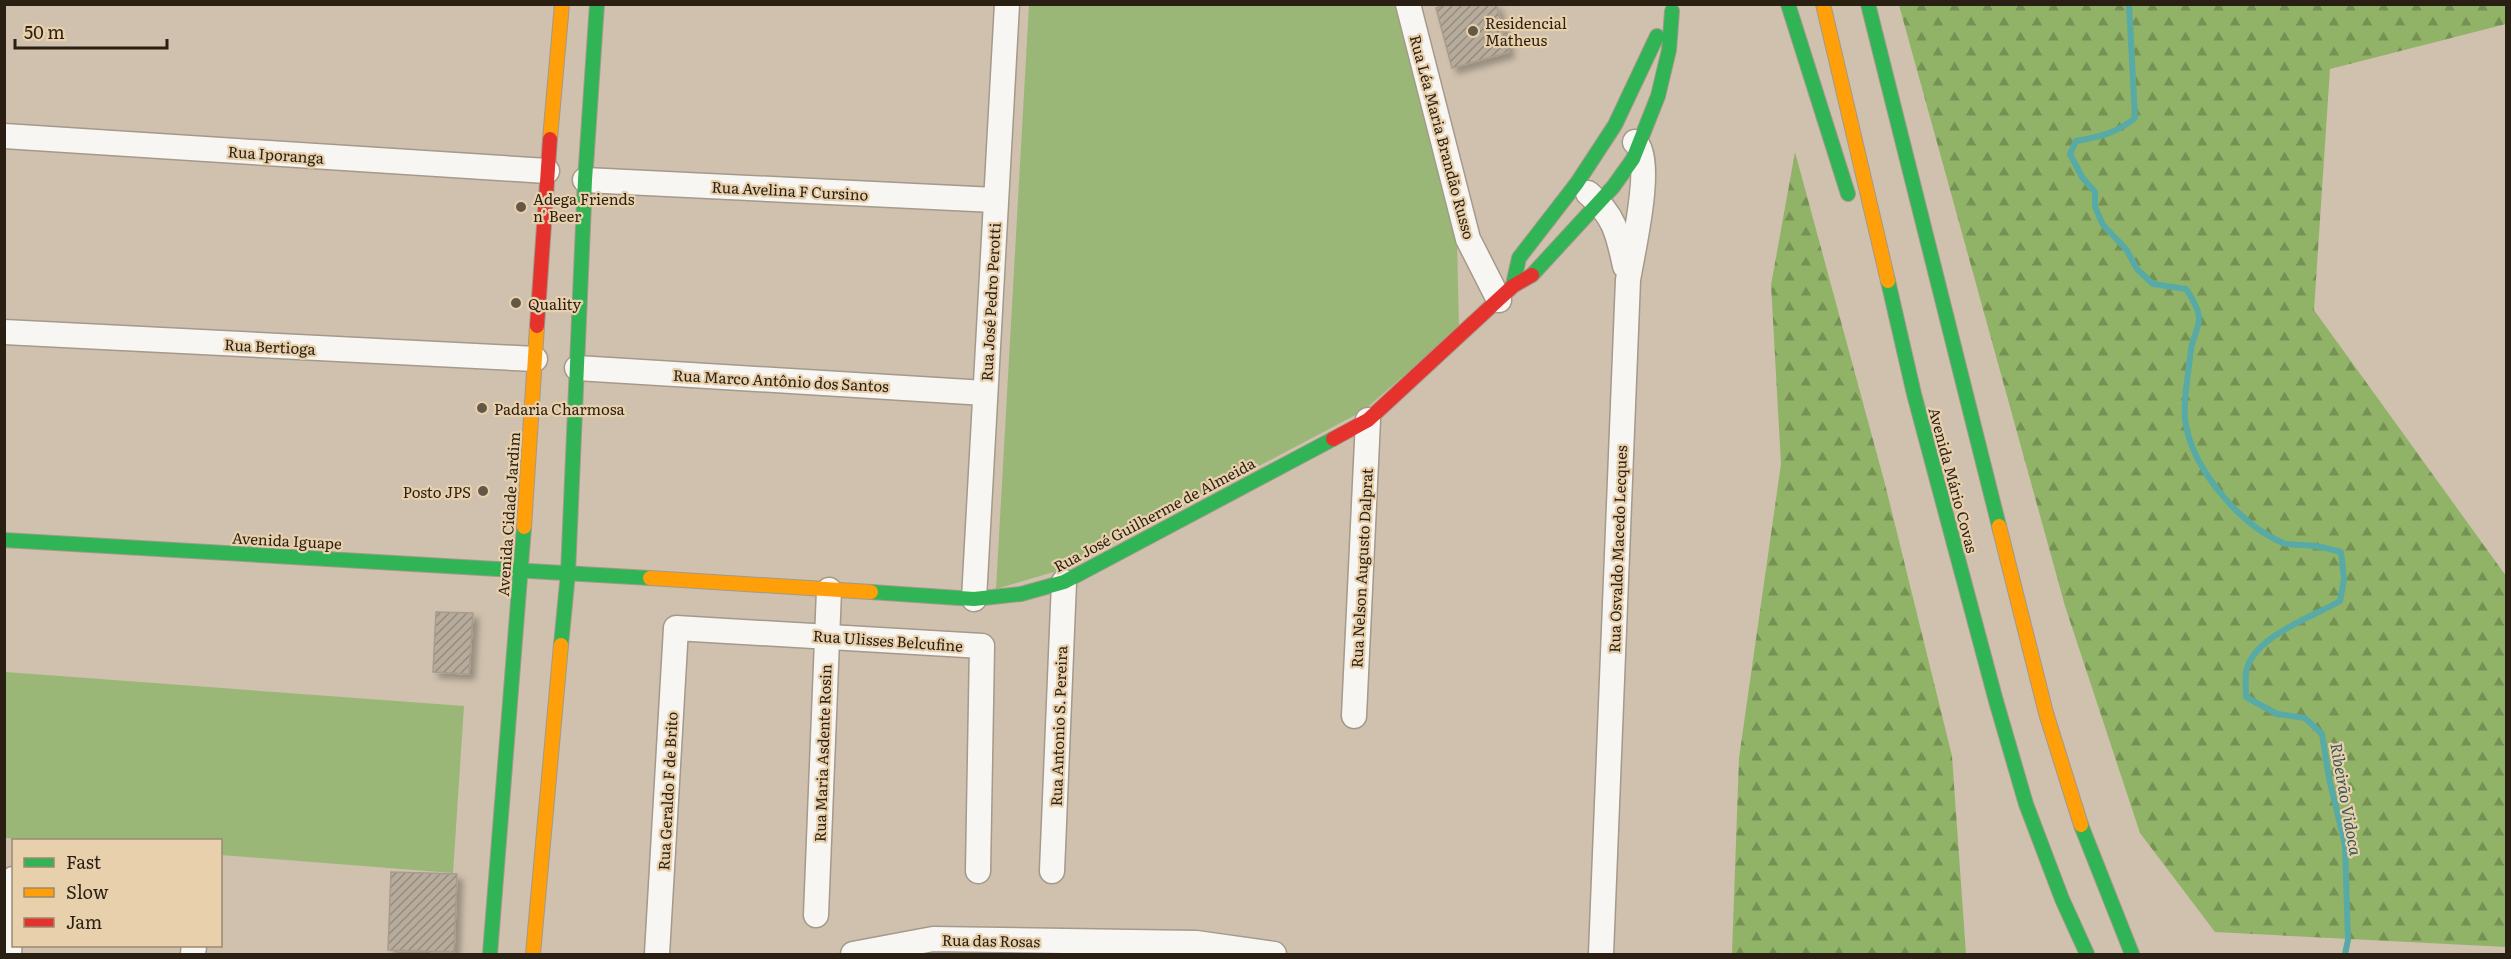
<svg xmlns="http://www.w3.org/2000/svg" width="2511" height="959" viewBox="0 0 2511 959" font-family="Literata,serif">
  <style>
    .grass { fill: #9ab777 }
    .forest { fill: url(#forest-firs) }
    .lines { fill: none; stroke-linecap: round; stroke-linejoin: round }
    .stream { stroke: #57aaa5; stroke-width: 6 }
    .building { fill: url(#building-hatch); stroke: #a79c8d; stroke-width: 1.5; filter: url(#shadow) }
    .street-casing { stroke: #a4998a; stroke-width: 27 }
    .fast-casing { stroke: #a4998a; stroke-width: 16 }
    .slow-casing { stroke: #a4998a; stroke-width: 16 }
    .jam-casing { stroke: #a4998a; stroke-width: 16 }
    .street { stroke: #f8f6f3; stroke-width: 24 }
    .fast { stroke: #30b455; stroke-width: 14 }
    .slow { stroke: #ff9f0a; stroke-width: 14 }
    .jam { stroke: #e5322d; stroke-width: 14 }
    .poi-dot { fill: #635848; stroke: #e9d0ad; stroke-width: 2 }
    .labels { text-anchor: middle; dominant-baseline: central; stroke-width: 4.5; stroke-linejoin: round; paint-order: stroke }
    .poi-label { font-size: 15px; fill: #291f12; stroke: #e9d0ad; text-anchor: start }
    .street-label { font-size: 15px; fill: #291f12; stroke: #e9d0ad }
    .water-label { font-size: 16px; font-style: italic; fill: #355858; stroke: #e9d0ad }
  </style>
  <defs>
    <pattern id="forest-firs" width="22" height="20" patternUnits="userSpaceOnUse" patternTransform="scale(1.5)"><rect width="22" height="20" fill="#91b368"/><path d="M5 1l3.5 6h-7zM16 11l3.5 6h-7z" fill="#769154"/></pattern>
    <pattern id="building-hatch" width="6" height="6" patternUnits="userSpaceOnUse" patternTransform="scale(1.5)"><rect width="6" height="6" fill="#b7ac9c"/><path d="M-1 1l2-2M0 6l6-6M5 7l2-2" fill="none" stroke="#958b7e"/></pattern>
    <filter id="shadow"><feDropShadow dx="5.5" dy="5.5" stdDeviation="3" flood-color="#0004"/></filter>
  </defs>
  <rect width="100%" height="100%" fill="#cfc1ad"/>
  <!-- grass -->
  <g class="grass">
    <path d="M 1029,5 L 1396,5 L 1457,241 L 1459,328 L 1363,411 L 1064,569 L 996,589 Z"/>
    <path d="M 5,672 L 464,706 L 453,873 L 221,855 L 220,840 L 38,840 L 5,838 Z"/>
  </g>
  <!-- forest -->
  <g class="forest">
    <path d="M 1899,5 L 2506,5 L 2506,24 L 2330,69 L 2314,310 L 2506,576 L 2506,947 L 2215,932 L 2140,833 L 2065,606 Z"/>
    <path d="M 1795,152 L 1885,484 L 1952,756 L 1966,954 L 1732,954 L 1739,758 L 1781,464 L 1771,285 Z"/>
  </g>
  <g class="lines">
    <!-- stream -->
    <path class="stream" d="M 2129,4 L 2135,118 C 2117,133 2099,137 2076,141 L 2070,154 L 2082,177 L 2095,192 L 2095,207 L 2103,225 L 2126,249 L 2137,269 L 2153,284 L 2186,289 C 2211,326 2193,323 2190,357 C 2188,376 2182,408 2186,426 C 2195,471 2240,525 2283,543 C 2292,546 2305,544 2315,546 C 2324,547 2333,550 2341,552 L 2344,579 L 2340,601 C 2313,617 2251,637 2246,673 C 2245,680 2246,689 2246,697 L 2277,714 L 2305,718 L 2322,734 L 2329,778 L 2345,845 L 2348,940 L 2345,954"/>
  </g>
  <!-- building -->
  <g class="building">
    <path d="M 1446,4 L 1496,4 L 1509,52 L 1452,68 L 1436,8 Z"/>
    <path d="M 436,612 L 473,613 L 469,674 L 433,672 Z"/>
    <path d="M 391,872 L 457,874 L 454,952 L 388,950 Z"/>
  </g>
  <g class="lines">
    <defs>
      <g id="street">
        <path d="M 1408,4 L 1468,239 L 1499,300"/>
        <path d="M 4,136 L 547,171"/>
        <path d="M 585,180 L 995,200"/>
        <path d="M 1588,193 C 1614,215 1618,233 1625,266"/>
        <path d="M 4,332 L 535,359"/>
        <path d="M 577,368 L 985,393"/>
        <path d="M 974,599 L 1007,4"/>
        <path d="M 1354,716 L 1368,420"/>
        <path d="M 1052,871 L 1064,582"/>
        <path d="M 816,915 L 829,590"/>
        <path d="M 9,954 L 13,879"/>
        <path d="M 193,954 L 194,946"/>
        <path d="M 657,954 L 676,628 L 982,646 L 978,871"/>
        <path d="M 853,954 L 933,939 L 1196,943 L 1274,954"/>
        <path d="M 1601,954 L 1628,280 C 1632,254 1655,159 1635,142"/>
      </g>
      <g id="fast">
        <path d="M 1788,4 L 1848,194"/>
        <path d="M 1868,4 L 1999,526"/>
        <path d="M 1532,275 L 1613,187 L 1633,159 L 1658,96 L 1669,50 L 1672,11"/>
        <path d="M 1888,281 L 1914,394 L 1996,701 L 2026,804 L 2062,899 L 2087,954"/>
        <path d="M 1513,285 L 1519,258 L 1577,183 L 1615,125 L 1657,36"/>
        <path d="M 4,540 L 650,578"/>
        <path d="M 871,592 L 974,599 L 1021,594 L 1064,582 L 1333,439"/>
        <path d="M 561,645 L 568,573 L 585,180 L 597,4"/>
        <path d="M 2081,825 L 2132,954"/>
        <path d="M 490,954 L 524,527"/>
      </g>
      <g id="slow">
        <path d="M 1823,4 L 1888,281"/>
        <path d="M 550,139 L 562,4"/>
        <path d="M 1999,526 L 2046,713 L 2081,825"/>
        <path d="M 524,527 L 537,326"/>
        <path d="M 650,578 L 871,592"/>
        <path d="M 533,954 L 561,645"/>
      </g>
      <g id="jam">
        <path d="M 537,326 L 550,139"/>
        <path d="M 1333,439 L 1368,420 L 1513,286 L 1532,275"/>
      </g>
    </defs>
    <!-- street casing -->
    <use href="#street" class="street-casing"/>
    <!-- fast casing -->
    <use href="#fast" class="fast-casing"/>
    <!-- slow casing -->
    <use href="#slow" class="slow-casing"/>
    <!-- jam casing -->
    <use href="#jam" class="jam-casing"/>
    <!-- street -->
    <use href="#street" class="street"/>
    <!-- fast -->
    <use href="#fast" class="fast"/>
    <!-- slow -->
    <use href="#slow" class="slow"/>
    <!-- jam -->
    <use href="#jam" class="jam"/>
  </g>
  <!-- markers -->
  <g class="poi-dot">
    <circle cx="1473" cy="31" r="6"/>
    <circle cx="521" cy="207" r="6"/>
    <circle cx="516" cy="303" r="6"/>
    <circle cx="482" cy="408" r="6"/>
    <circle cx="483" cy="491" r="6"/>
  </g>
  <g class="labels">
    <!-- poi labels -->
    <g class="poi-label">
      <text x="1485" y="22">Residencial<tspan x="1485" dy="17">Matheus</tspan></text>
      <text x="533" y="198">Adega Friends<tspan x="533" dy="17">n' Beer</tspan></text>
      <text x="528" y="303">Quality</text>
      <text x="494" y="408">Padaria Charmosa</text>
      <text x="471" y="491" text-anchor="end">Posto JPS</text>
    </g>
    <!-- street labels -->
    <g class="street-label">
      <text transform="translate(1443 137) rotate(75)">Rua Léa Maria Brandão Russo</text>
      <text transform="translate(276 154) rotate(4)">Rua Iporanga</text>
      <text transform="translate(790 190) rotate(3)">Rua Avelina F Cursino</text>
      <text transform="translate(990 302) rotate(-87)">Rua José Pedro Perotti</text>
      <text transform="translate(270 346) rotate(3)">Rua Bertioga</text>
      <text transform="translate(781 380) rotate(3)">Rua Marco Antônio dos Santos</text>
      <text transform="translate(1954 480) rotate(75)">Avenida Mário Covas</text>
      <text transform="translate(508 514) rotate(-86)">Avenida Cidade Jardim</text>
      <text transform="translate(1154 514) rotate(-28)">Rua José Guilherme de Almeida</text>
      <text transform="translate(287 540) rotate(3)">Avenida Iguape</text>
      <text transform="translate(1617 549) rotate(-88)">Rua Osvaldo Macedo Lecques</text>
      <text transform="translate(1361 568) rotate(-87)">Rua Nelson Augusto Dalprat</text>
      <text transform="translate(888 640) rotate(4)">Rua Ulisses Belcufine</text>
      <text transform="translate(1058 726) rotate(-88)">Rua Antonio S. Pereira</text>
      <text transform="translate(822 753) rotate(-88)">Rua Maria Asdente Rosin</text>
      <text transform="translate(667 791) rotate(-87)">Rua Geraldo F de Brito</text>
      <text transform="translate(991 940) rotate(1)">Rua das Rosas</text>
    </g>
    <!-- water labels -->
    <g class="water-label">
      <text transform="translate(2347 799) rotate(80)">Ribeirão Vidoca</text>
    </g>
  </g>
  <!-- border -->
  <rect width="2511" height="959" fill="none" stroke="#291f12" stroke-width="12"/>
  <!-- legend -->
  <rect x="12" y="839" width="210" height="108" fill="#e9d0ad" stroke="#9c896f" stroke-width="1.5"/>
  <rect x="24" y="858" width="30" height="9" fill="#30b455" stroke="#9c896f" stroke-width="1.5"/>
  <text x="66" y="869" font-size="18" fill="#291f12">Fast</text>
  <rect x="24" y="888" width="30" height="9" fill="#ff9f0a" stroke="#9c896f" stroke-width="1.5"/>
  <text x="66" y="899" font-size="18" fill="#291f12">Slow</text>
  <rect x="24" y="918" width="30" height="9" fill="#e5322d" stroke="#9c896f" stroke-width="1.5"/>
  <text x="66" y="929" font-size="18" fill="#291f12">Jam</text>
  <!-- scale -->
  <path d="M15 39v9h152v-9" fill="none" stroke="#291f12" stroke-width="3"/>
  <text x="24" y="39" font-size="18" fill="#291f12" stroke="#e9d0ad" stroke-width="4.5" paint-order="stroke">50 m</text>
</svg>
